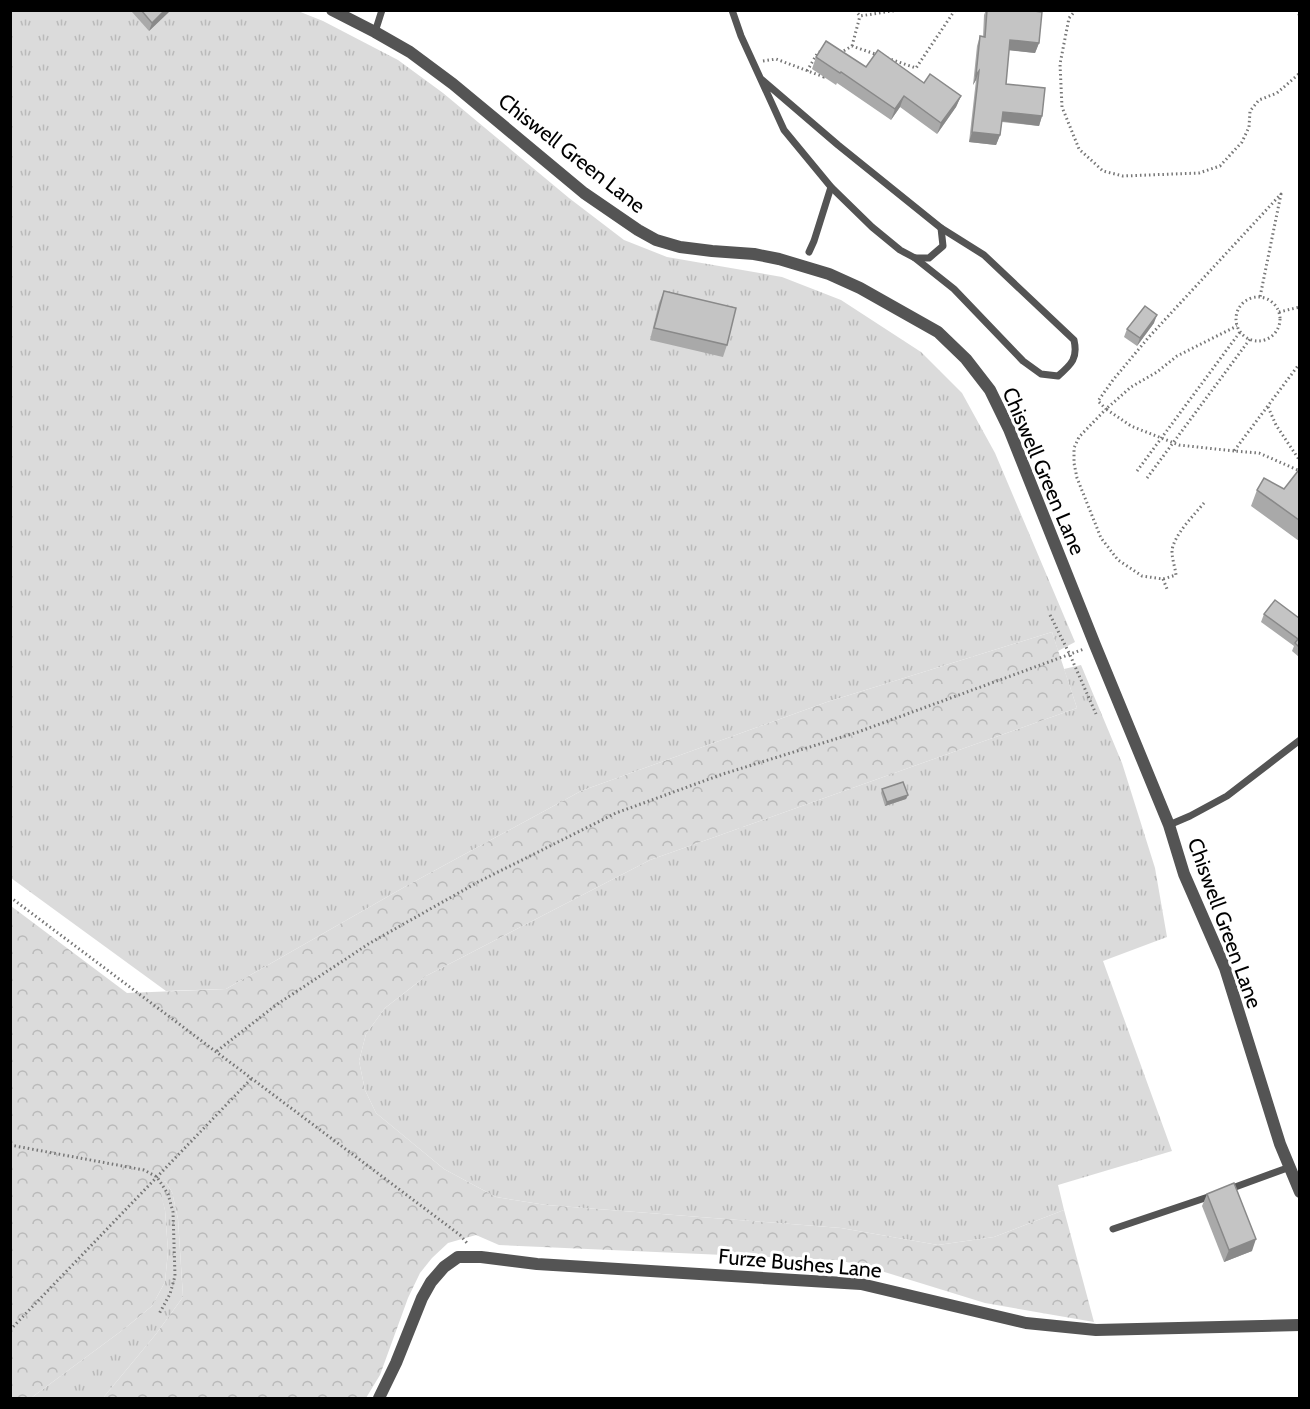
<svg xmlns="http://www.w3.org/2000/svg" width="1310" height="1409" viewBox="0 0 1310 1409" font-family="Cabin,sans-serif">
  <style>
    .grass { fill: url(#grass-tufts) }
    .forest { fill: url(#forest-crowns) }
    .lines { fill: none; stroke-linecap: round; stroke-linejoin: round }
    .path { stroke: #767676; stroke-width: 3; stroke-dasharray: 1.5 3; stroke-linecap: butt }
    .lane { stroke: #545454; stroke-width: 7 }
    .street { stroke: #545454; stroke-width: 12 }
    .wall { fill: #a9a9a9 }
    .shaded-wall { fill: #898989 }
    .building { fill: #c4c4c4; stroke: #898989; stroke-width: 1.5 }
    .labels { text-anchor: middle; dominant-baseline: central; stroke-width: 6; stroke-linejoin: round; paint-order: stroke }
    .street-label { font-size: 21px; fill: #000; stroke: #fff }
  </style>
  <defs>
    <pattern id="grass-tufts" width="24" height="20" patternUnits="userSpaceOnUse" patternTransform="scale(1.5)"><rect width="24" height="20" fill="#dbdbdb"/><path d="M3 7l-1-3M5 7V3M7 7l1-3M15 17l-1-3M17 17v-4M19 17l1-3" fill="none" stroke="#bababa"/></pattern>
    <pattern id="forest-crowns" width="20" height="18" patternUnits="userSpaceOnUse" patternTransform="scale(1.5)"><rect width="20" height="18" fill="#dbdbdb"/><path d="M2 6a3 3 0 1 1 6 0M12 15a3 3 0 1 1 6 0" fill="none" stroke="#bababa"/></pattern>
  </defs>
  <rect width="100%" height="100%" fill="#fff"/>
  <!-- grass -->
  <g class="grass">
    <path d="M 11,11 L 298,11 L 323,21 L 398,60 L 443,93 L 569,198 L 624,240 L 667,257 L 782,277 L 841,300 L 921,352 L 962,393 L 995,453 L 1075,642 L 1058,651 L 1052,632 L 827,702 L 581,791 L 408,885 L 226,989 L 166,991 L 11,878 Z"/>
    <path d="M 1081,665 L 1122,763 L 1155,868 L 1167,937 L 1103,961 L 1172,1151 L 1058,1185 L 1064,1210 L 994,1237 L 938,1245 L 841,1228 L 546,1205 L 496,1197 L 444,1169 L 376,1113 L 365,1090 L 359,1061 L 366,1034 L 385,1008 L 426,976 L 650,860 L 1077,708 L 1064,669 Z"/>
    <path d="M 165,1181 L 172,1192 L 178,1219 L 183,1297 L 156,1334 L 103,1398 L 31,1398 L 124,1329 L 152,1306 L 165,1282 L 168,1251 L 165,1210 L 159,1189 Z"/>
  </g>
  <!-- forest -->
  <path class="forest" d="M 1052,632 L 1077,708 L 650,860 L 426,976 L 385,1008 L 366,1034 L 359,1061 L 365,1090 L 376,1113 L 444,1169 L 496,1197 L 546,1205 L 841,1228 L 938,1245 L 994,1237 L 1064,1210 L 1094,1322 L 985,1303 L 865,1266 L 837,1260 L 499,1245 L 476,1235 L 448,1243 L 432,1258 L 420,1273 L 408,1298 L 380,1375 L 366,1398 L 103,1398 L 156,1334 L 183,1297 L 178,1219 L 172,1192 L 165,1181 L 160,1189 L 165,1210 L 168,1251 L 165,1282 L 152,1306 L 124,1329 L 31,1398 L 11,1398 L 11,906 L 127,993 L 226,989 L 408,885 L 581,791 L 827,702 Z"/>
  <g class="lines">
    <!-- path -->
    <g class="path">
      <path d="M 855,10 L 860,16 L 898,10"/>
      <path d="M 1076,10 L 1069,18 L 1060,64 L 1062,107 L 1079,149 L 1103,171 L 1123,176 L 1199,173 L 1220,166 L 1242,142 L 1249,127 L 1250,111 L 1259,100 L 1277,93 L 1300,73"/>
      <path d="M 1296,10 L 1300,16"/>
      <path d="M 852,46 L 860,16"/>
      <path d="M 840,53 L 852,46 L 878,55"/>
      <path d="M 887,58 L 916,68 L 955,10"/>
      <path d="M 763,61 L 776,59 L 824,77 L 825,76"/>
      <path d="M 807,71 L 817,54 L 822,50"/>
      <circle cx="1258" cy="319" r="22"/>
      <path d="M 1279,312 L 1300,307"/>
      <path d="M 1300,363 L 1234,451 L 1259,453 L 1300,471"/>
      <path d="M 1268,407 L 1276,425 L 1300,461"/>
      <path d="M 1234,451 L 1179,445 L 1131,426 L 1106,409 L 1131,387 L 1157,372 L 1177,356 L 1237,326"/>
      <path d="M 1137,471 L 1240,332"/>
      <path d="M 1147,478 L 1250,339"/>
      <path d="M 1204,503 C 1194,515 1173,536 1172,551 C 1172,559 1175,567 1176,575 L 1163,579 L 1142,576 L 1118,560 L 1101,538 L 1077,478 L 1074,463 L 1074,448 L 1079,437 L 1106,409 L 1098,401 L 1113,380 L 1148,338 L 1281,194 L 1260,297"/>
      <path d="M 1163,579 L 1167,589"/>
      <path d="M 1050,615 L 1070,655 L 1096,714"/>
      <path d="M 10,897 L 460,1235 L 467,1243"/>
      <path d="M 217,1051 L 276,1005 L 370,943 L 478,882 L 616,813 L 723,774 L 858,732 L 1084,649"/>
      <path d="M 10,1145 L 144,1170 L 157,1177 L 168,1194 L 173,1212 L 175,1276 L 170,1294 L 159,1314"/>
      <path d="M 10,1330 L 252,1078"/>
    </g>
    <!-- lane -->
    <g class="lane">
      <path d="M 732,10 L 741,36 L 784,130 L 831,187 L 872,227 L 900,250 L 915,258 L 929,258 L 943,246 L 941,228 L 838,145 L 761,79"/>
      <path d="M 375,32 L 382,10"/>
      <path d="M 809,252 L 814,241 L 831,187"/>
      <path d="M 915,258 L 954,289 L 1023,361 L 1041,374 L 1058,376 C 1072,364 1078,358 1074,340 L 984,255 L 941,228"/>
      <path d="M 1169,825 L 1190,816 L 1227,796 L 1300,740"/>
      <path d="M 1227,1190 L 1290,1167"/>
      <path d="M 1113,1229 L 1211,1196"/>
    </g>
    <!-- street -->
    <g class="street">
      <path d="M 332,10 L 375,32 L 410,52 L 453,84 L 584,193 L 638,230 L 656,240 L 680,247 L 712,251 L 754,254 L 779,259 L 829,274 L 860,288 L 938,332 L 966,359 L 990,390 L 1009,429 L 1095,645 L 1169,825 L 1184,874 L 1225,968 L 1280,1144 L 1300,1192"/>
      <path d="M 379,1398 L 396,1363 L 422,1298 L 431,1282 L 444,1267 L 458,1257 L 481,1257 L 537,1264 L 861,1284 L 1026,1323 L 1096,1330 L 1300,1325"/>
    </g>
  </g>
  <!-- wall -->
  <g class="wall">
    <path d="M 133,10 L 171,10 L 149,31 L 132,12 Z"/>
    <path d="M 986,10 L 1026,10 L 1039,43 L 1035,53 L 1009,50 L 1006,84 L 1042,116 L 1039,126 L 1002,122 L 1000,135 L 996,145 L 969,142 L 976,80 L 973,85 L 977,46 L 980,36 L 983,37 L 984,15 Z"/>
    <path d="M 816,57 L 866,67 L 924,83 L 961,96 L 956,107 L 937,134 L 900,107 L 891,120 L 837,83 L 836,85 L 812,69 Z"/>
    <path d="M 664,291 L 727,345 L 723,357 L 650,340 L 659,303 Z"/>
    <path d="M 1154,323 L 1137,346 L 1124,337 L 1127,329 Z"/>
    <path d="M 1299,472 L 1299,541 L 1251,506 L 1257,490 L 1284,489 Z"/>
    <path d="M 1264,614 L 1299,617 L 1299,657 L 1292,651 L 1294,646 L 1261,622 Z"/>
    <path d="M 882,789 L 908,795 L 906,799 L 885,806 L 881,793 Z"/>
    <path d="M 1207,1194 L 1252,1251 L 1224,1262 L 1202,1206 Z"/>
  </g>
  <!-- shaded-wall -->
  <g class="shaded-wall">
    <path d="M 165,10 L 171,10 L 149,31 L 152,23 Z"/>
    <path d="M 1010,40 L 1039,43 L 1035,53 L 1007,50 Z"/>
    <path d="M 979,71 L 976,80 L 973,85 L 976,75 Z"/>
    <path d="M 904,96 L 900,107 L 891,120 L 895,109 Z"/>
    <path d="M 961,96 L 956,107 L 937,134 L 941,123 Z"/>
    <path d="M 1003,112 L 1042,116 L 1039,126 L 1000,121 Z"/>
    <path d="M 972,132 L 1000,135 L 996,145 L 969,142 Z"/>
    <path d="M 1157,315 L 1154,323 L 1137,346 L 1140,338 Z"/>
    <path d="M 908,795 L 906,799 L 885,806 L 887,802 Z"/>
    <path d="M 1256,1239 L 1252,1251 L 1224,1262 L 1229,1250 Z"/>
  </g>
  <!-- building -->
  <g class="building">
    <path d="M 141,10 L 165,10 L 152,23 Z"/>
    <path d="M 987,10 L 1026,10 L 1042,12 L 1039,43 L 1010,40 L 1006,84 L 1045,88 L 1042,116 L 1003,112 L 1000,135 L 972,132 L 979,71 L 976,75 L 980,36 L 985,37 Z"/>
    <path d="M 826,41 L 866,67 L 878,50 L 924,83 L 930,74 L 961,96 L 941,123 L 904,96 L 895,109 L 841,72 L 840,73 L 816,57 Z"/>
    <path d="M 664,291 L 736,308 L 727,345 L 654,328 Z"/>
    <path d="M 1145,306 L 1157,315 L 1140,338 L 1127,329 Z"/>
    <path d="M 1298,471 L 1299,472 L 1299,520 L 1257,490 L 1264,478 L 1284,489 Z"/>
    <path d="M 1275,600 L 1299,618 L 1299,617 L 1299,647 L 1295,643 L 1298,639 L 1264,614 Z"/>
    <path d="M 903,782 L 908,795 L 887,802 L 882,789 Z"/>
    <path d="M 1234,1183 L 1256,1239 L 1229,1250 L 1207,1194 Z"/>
  </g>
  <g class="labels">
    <!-- street labels -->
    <g class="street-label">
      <text transform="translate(572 153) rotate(38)">Chiswell Green Lane</text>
      <text transform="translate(1044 471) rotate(67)">Chiswell Green Lane</text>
      <text transform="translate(1225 923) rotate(70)">Chiswell Green Lane</text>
      <text transform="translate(800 1263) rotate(5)">Furze Bushes Lane</text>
    </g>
  </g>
  <!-- border -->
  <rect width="1310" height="1409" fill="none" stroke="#000000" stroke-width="24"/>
</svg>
